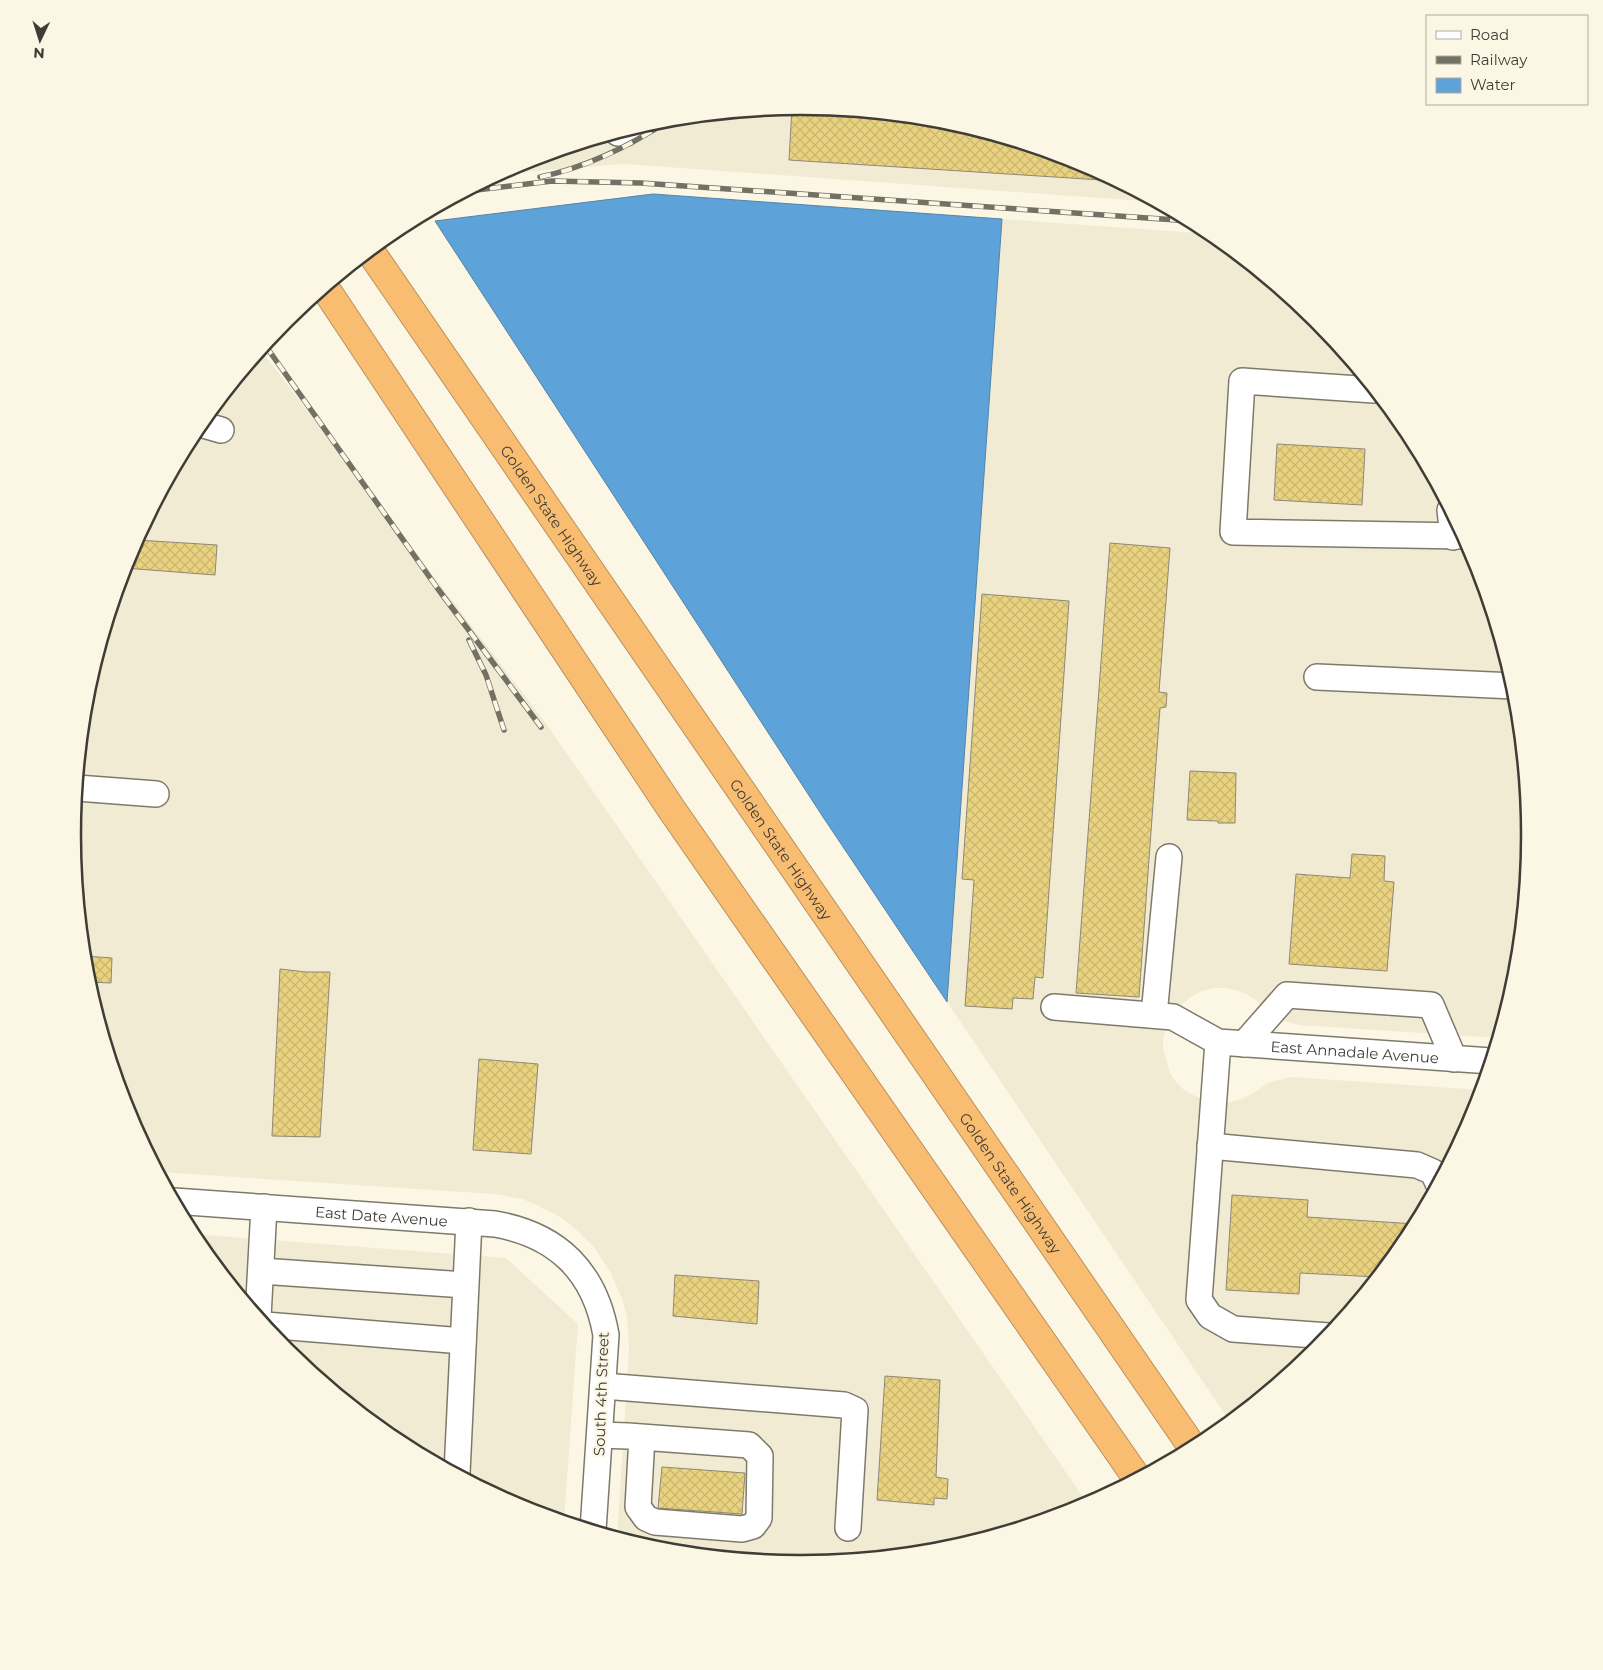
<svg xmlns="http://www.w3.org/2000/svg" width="1603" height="1670" viewBox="0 0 1603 1670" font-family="Montserrat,sans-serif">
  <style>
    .built { fill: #f2ebd3 }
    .water { fill: #5da2d8; stroke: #5484a7 }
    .building { fill: url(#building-cross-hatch); stroke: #8d8879 }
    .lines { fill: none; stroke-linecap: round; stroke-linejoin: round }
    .minor-casing { stroke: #7e7a6b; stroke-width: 28 }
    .highway-casing { stroke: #b8905d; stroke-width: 30 }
    .minor { stroke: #fff; stroke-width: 25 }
    .highway { stroke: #f9bd72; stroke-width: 28 }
    .rail-casing { stroke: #737066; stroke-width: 5.5 }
    .rail { stroke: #fcf7e5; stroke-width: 4; stroke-dasharray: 11; stroke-linecap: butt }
    .labels { text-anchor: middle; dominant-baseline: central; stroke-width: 4.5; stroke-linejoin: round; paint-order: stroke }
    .street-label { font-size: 15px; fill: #3f3d36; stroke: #fcf7e5 }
    .rim { fill: none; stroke: #3f3d36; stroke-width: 2.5 }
  </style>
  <defs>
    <pattern id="building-cross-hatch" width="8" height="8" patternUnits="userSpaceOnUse" patternTransform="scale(1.25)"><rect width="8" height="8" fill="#ead380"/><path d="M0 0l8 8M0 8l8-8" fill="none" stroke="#cab66f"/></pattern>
  </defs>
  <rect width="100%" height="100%" fill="#fcf7e5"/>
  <!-- built -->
  <g class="built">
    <path d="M 802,106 L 944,120 L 1081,162 L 1156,202 L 624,164 L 500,174 L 523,161 L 660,120 Z"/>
    <path d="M 1002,219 L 1212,234 L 1317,320 L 1408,430 L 1475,556 L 1517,693 L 1530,835 L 1516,978 L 1498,1038 L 1300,1025 L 1287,1022 L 1276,1017 L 1256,1000 L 1246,994 L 1236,990 L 1225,988 L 1214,988 L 1202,991 L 1192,996 L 1175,1010 L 1165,1030 L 1163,1042 L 1164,1052 L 1170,1073 L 1176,1082 L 1184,1090 L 1203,1100 L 1226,1103 L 1239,1100 L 1250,1095 L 1270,1082 L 1292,1077 L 1482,1090 L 1475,1114 L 1407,1240 L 1317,1351 L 1230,1422 L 947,1002 Z"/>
    <path d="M 261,350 L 545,722 L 1088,1504 L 1080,1509 L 943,1550 L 801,1564 L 659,1550 L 617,1537 L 629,1348 L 627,1317 L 623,1302 L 611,1273 L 593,1246 L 572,1226 L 560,1217 L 534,1204 L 522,1199 L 494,1194 L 159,1172 L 128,1114 L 86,977 L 73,835 L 87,693 L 128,556 L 196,430 Z"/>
    <path d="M 192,1234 L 506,1258 L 578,1324 L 564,1521 L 522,1508 L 396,1441 L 286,1350 Z"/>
  </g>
  <!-- water -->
  <path class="water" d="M 653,194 L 1002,219 L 947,1002 L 823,817 L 435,221 Z"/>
  <!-- building -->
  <g class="building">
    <path d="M 802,106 L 944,120 L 1081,162 L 1117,181 L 789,160 L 792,107 Z"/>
    <path d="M 1277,444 L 1365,449 L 1362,505 L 1274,500 Z"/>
    <path d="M 137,540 L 217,545 L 215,575 L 124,568 L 128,556 Z"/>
    <path d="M 1110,543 L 1170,548 L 1159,692 L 1167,693 L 1166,707 L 1160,708 L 1139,997 L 1076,993 Z"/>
    <path d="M 982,594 L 1069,601 L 1043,978 L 1035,977 L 1033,999 L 1013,998 L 1012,1009 L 965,1006 L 974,880 L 962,879 Z"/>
    <path d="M 1190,771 L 1236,773 L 1235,823 L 1218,823 L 1218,821 L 1187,820 Z"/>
    <path d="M 1352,854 L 1385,856 L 1384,881 L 1394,882 L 1387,971 L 1289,964 L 1296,874 L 1350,878 Z"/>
    <path d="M 84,956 L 112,958 L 111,983 L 88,982 Z"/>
    <path d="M 280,969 L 306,972 L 330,972 L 320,1137 L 272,1136 Z"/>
    <path d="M 479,1059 L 538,1064 L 531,1154 L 473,1150 Z"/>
    <path d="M 1232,1195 L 1308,1200 L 1307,1217 L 1416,1224 L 1407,1240 L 1377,1277 L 1300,1273 L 1299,1294 L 1226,1290 Z"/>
    <path d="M 675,1275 L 759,1281 L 757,1324 L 673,1316 Z"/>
    <path d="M 885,1376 L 940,1380 L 936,1477 L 948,1479 L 947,1499 L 934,1498 L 934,1505 L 877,1500 Z"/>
    <path d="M 662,1467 L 745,1473 L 742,1514 L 658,1508 Z"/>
  </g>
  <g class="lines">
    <defs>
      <g id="minor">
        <path d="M 618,133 L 626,133 L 632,128"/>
        <path d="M 1374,390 L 1242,381 L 1233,532 L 1464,536"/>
        <path d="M 200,424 L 221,430"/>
        <path d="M 1450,510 L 1453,537"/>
        <path d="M 1317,677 L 1514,686"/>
        <path d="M 77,788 L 156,794"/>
        <path id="s1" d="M 1054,1007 L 1173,1017 L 1218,1042 L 1491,1061"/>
        <path d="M 1154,1015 L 1169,857"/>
        <path d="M 1218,1042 L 1199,1300 L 1210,1316 L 1233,1329 L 1329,1336"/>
        <path d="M 1244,1044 L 1287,995 L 1431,1005 L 1454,1059"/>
        <path d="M 1210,1146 L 1417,1165 L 1433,1172 L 1438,1183"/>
        <path id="s2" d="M 174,1201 L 495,1224 C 558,1235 595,1272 606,1335 L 593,1530"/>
        <path d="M 261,1271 L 465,1285"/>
        <path d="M 258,1317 L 264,1207"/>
        <path d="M 265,1325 L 463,1341"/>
        <path d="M 603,1386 L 844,1405 L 855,1410 L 848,1528"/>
        <path d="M 600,1435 L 628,1436 L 749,1445 L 760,1456 L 759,1518 L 753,1526 L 742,1529 L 655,1522 L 646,1518 L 638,1507 L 642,1437"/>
        <path d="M 457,1473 L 469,1221"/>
      </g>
      <g id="highway">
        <path id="s3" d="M 370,251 L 1193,1448"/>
        <path d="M 325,288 L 672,810 L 1137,1478"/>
      </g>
    </defs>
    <!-- minor casing -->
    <use href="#minor" class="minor-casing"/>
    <!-- highway casing -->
    <use href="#highway" class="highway-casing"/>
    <!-- minor -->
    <use href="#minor" class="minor"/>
    <!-- highway -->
    <use href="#highway" class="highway"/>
    <defs>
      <g id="rail">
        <path d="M 540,177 C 588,167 630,146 671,119"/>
        <path d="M 468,191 L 552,181 L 641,183 L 1191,221"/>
        <path d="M 265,345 L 438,589 L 541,727"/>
        <path d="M 469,640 L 486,675 L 504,730"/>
      </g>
    </defs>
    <!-- rail casing -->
    <use href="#rail" class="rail-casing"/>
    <!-- rail -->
    <use href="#rail" class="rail"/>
  </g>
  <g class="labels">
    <!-- street labels -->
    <g class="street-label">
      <text stroke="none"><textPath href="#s3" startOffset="321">Golden State Highway</textPath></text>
      <text stroke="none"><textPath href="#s3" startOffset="726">Golden State Highway</textPath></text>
      <text stroke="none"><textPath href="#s1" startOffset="308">East Annadale Avenue</textPath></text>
      <text stroke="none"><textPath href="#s3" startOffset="1131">Golden State Highway</textPath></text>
      <text stroke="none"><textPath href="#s2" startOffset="208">East Date Avenue</textPath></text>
      <text transform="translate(601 1394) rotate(-88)">South 4th Street</text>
    </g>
  </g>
  <!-- crop -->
  <path d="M0 0H1603V1670H0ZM81 835a720 720 0 1 1 1440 0a720 720 0 1 1-1440 0Z" fill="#fcf7e5" fill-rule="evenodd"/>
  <path class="rim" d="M81 835a720 720 0 1 1 1440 0a720 720 0 1 1-1440 0Z"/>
  <!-- legend -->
  <rect x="1426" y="15" width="162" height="90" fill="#fcf7e5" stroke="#b0ad9f"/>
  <rect x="1436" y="31" width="25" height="8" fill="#ffffff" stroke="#b0ad9f"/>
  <text x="1470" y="40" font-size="15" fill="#3f3d36">Road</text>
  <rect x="1436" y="56" width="25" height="8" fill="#737066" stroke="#b0ad9f"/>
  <text x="1470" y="65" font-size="15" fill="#3f3d36">Railway</text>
  <rect x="1436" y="78" width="25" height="15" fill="#5da2d8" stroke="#b0ad9f"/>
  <text x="1470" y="90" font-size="15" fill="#3f3d36">Water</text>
  <!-- north arrow -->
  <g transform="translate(40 40) rotate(184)" stroke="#fcf7e5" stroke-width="4" paint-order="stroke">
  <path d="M0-4L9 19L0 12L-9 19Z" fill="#3f3d36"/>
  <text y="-8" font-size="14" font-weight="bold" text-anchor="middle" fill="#3f3d36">N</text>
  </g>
</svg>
